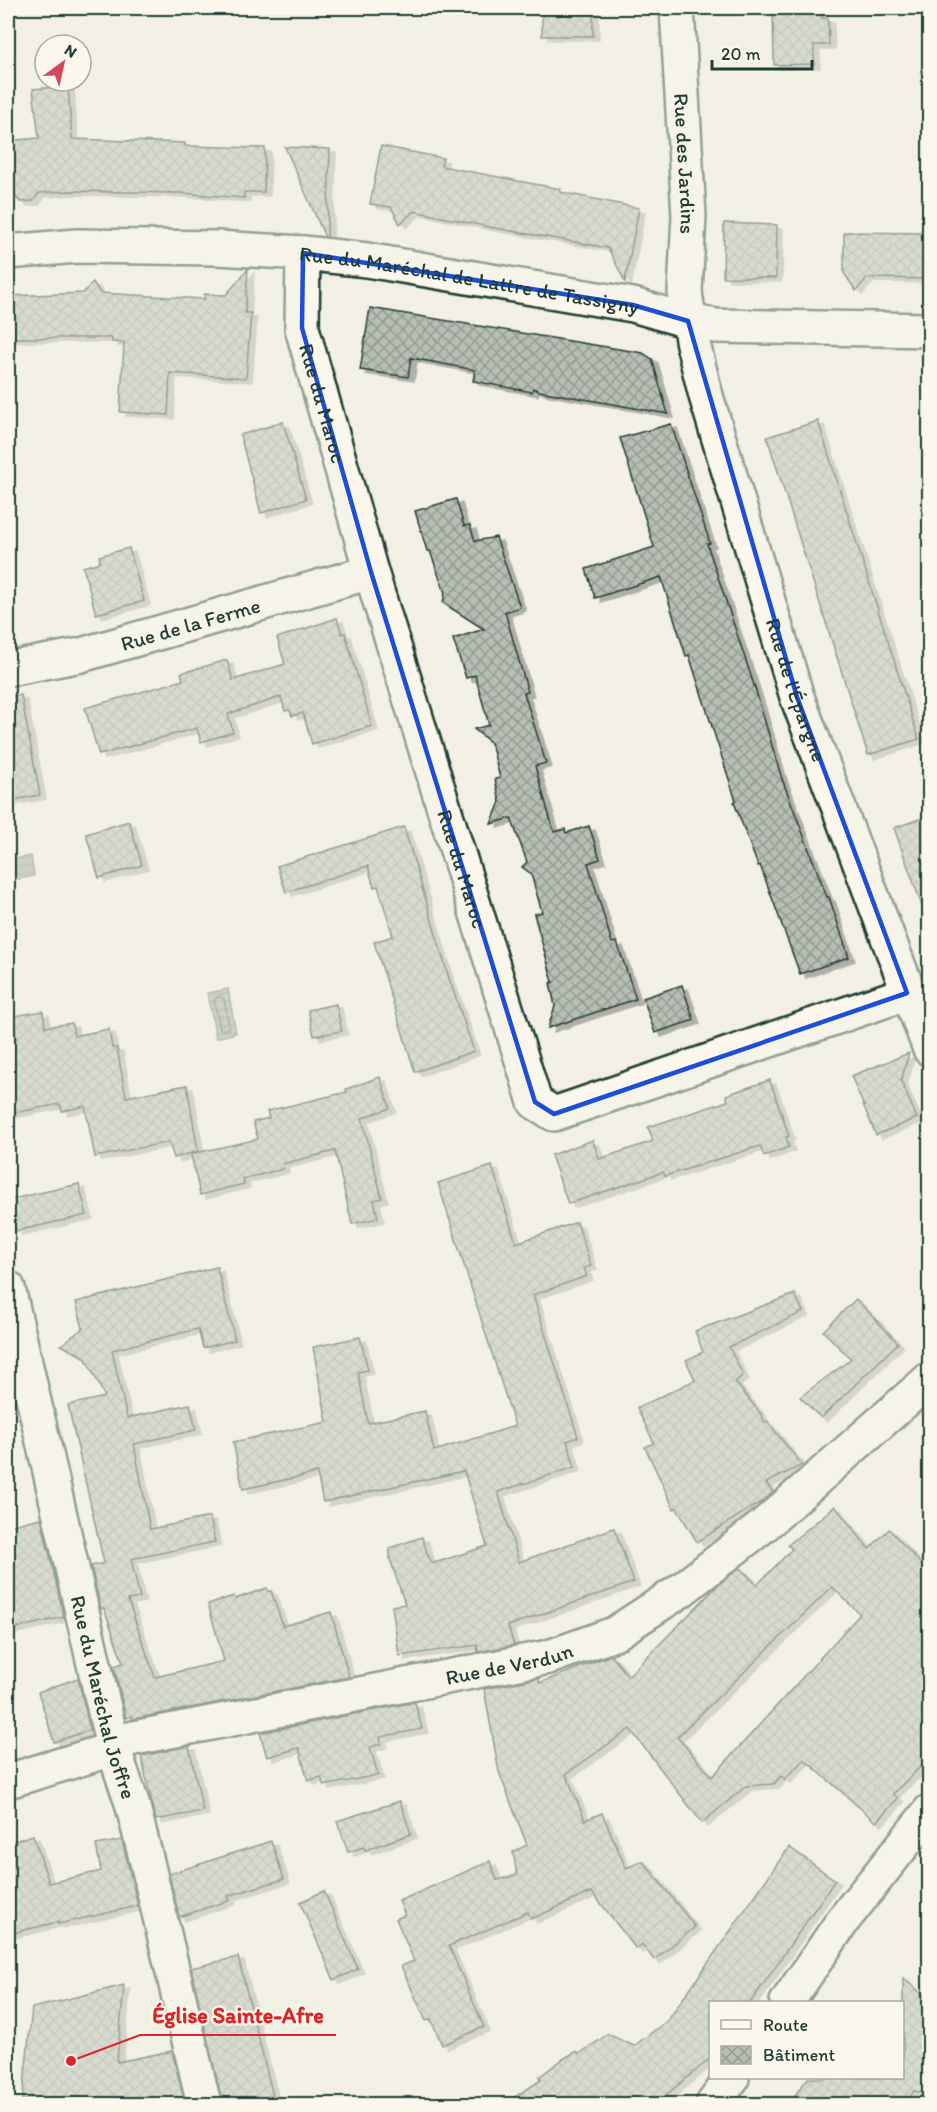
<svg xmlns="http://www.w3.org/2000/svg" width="937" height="2112" viewBox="0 0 937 2112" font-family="Itim,sans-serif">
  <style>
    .water { fill: url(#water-rules); stroke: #6e7f75; stroke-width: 1.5 }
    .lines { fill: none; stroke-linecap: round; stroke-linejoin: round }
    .shore { stroke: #536960; stroke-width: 1.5 }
    .building { fill: url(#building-cross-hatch); stroke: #1f3d34; stroke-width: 1.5; fill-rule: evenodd; filter: url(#shadow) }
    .minor-casing { stroke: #1f3d34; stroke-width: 38 }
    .minor { stroke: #fbf7ec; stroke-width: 33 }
    .marked { fill: none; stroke: #1d4ed8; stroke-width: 4.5; stroke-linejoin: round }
    .labels { text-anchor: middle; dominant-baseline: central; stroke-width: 4.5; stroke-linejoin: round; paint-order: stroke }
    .street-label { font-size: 21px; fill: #1f3d34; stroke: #fbf7ec }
    .leader { fill: none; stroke: #d62828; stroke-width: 2 }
    .callout-dot { fill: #d62828; stroke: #fbf7ec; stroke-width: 2 }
    .callout-label { font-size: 22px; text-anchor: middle; font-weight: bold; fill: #d62828; stroke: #fbf7ec; stroke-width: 4.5; stroke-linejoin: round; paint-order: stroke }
  </style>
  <defs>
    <pattern id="water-rules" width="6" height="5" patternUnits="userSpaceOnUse" patternTransform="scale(1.5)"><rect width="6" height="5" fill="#a2aba1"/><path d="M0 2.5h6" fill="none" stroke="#838c84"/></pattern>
    <pattern id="building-cross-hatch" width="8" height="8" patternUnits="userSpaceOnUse" patternTransform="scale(1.5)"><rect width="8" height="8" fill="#b7beb3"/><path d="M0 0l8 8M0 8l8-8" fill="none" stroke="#949c92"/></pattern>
    <filter id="shadow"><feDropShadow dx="6" dy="4" stdDeviation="0" flood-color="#0004"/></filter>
  </defs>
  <rect width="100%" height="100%" fill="#f2f0e5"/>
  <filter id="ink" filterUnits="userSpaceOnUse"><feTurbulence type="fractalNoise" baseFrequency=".0167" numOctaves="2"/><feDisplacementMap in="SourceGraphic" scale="12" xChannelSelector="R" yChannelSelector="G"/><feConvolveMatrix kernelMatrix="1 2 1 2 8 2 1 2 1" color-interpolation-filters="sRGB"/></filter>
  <g filter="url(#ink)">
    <!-- water -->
    <g class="water">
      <path d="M 31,856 L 34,876 L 8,881 L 8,860 Z"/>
      <path d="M 228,989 L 236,1033 L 216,1038 L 207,993 Z"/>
    </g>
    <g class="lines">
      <!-- shore -->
      <path class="shore" d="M 217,997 L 221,997 L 224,999 L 229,1026 L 227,1029 L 222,1030 L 220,1028 L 214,1001 Z"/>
    </g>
    <!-- building -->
    <g class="building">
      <rect x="542" y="8" width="51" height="28"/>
      <path d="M 773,8 L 813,8 L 813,10 L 821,10 L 822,18 L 828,18 L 829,45 L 814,45 L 814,64 L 774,65 Z"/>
      <path d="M 68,86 L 72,139 L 185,143 L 185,146 L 265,148 L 264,192 L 244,192 L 244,198 L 180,193 L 69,191 L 39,193 L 33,201 L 20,202 L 8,188 L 8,141 L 39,138 L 33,89 Z"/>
      <path d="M 381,146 L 443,158 L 441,166 L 561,189 L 560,192 L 639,208 L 625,282 L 608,248 L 489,227 L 414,211 L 400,224 L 391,207 L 370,204 Z"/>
      <path d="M 285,147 L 330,149 L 327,237 L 325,237 Z"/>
      <path d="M 724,223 L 777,225 L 776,278 L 723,277 Z"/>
      <path d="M 844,232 L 930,233 L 930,279 L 867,278 L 856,291 L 844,273 Z"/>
      <path d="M 248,269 L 245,313 L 251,313 L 246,378 L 170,373 L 168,415 L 120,412 L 124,343 L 112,342 L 112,338 L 8,338 L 8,296 L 83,293 L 93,282 L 100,293 L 204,299 L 204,294 L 226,295 Z"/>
      <path d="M 370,308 L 643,353 L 652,359 L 668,414 L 539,391 L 533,388 L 532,392 L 473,381 L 475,370 L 411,358 L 408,377 L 360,370 Z"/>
      <path d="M 818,421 L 919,739 L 868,755 L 767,437 Z"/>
      <path d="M 283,422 L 306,499 L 261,513 L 240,435 Z"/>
      <path d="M 671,424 L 710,543 L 707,544 L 756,691 L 781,776 L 827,897 L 829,897 L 849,957 L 800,974 L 760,865 L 758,866 L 734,802 L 736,801 L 689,655 L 686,656 L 661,577 L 595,598 L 586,569 L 654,547 L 620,438 Z"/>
      <path d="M 456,499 L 464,526 L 470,525 L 475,541 L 496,537 L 520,607 L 505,612 L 528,692 L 524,693 L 546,763 L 535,766 L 554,832 L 565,829 L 566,833 L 589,826 L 600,859 L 588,863 L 612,943 L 617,942 L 636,999 L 548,1028 L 555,1006 L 550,983 L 553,982 L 534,914 L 542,912 L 531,874 L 522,867 L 527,862 L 511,818 L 491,824 L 500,802 L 495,779 L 500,778 L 491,743 L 474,729 L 489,725 L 475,675 L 466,678 L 453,639 L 484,629 L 443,603 L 445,593 L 430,551 L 427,551 L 415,511 Z"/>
      <path d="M 129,548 L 144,601 L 96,614 L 83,567 L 100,562 L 99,556 Z"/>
      <path d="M 337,618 L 342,634 L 345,633 L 372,726 L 312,744 L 303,713 L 292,716 L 290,710 L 285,711 L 281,697 L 228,714 L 233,732 L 201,742 L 197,728 L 99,755 L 85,708 L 183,680 L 181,673 L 227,660 L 233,680 L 285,664 L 277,638 Z"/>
      <path d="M 21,695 L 40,795 L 8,801 L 8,696 Z"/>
      <path d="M 930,815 L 930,916 L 926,917 L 894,828 Z"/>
      <path d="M 129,821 L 142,865 L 99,878 L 86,834 Z"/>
      <path d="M 404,827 L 449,978 L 474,1051 L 415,1072 L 374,942 L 393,936 L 378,886 L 374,887 L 368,866 L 286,892 L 277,866 Z"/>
      <path d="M 682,985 L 694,1020 L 655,1033 L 643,998 Z"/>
      <path d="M 336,1004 L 342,1031 L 314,1036 L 308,1010 Z"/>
      <path d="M 43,1011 L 45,1027 L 72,1023 L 74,1036 L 109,1029 L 112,1048 L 117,1048 L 126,1097 L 187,1085 L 198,1151 L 174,1158 L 169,1142 L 95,1157 L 85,1106 L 62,1111 L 60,1104 L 8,1114 L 8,1042 L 16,1040 L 13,1016 Z"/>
      <path d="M 909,1053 L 901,1081 L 917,1118 L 876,1135 L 851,1076 Z"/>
      <path d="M 380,1077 L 390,1108 L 362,1118 L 382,1198 L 374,1200 L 378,1218 L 352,1224 L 335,1151 L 282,1164 L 283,1169 L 243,1179 L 244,1184 L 200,1195 L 191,1154 L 258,1139 L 253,1122 L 269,1118 L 267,1111 L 347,1092 L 346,1089 Z"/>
      <path d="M 770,1080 L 789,1136 L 786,1137 L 789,1147 L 764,1156 L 760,1146 L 665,1176 L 663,1172 L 568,1204 L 551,1155 L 593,1140 L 599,1159 L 653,1141 L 648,1127 L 728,1101 L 726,1095 Z"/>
      <path d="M 492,1166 L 516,1243 L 577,1222 L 591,1266 L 584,1268 L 587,1276 L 533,1295 L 578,1437 L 567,1441 L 575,1467 L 498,1492 L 519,1562 L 614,1528 L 634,1582 L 508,1626 L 514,1645 L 478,1652 L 477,1645 L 399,1656 L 392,1606 L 405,1604 L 390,1559 L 390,1548 L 422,1537 L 431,1564 L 487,1546 L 464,1471 L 323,1502 L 317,1473 L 243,1489 L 233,1442 L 327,1422 L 313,1347 L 360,1337 L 368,1370 L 358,1372 L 368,1423 L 425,1411 L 434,1451 L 515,1426 L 438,1183 Z"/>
      <path d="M 79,1184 L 87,1215 L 16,1231 L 8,1200 Z"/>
      <path d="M 217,1267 L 235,1340 L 203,1348 L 198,1329 L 112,1350 L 127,1418 L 190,1404 L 196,1430 L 134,1444 L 150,1529 L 210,1517 L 215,1542 L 131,1559 L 140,1598 L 128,1600 L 155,1677 L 224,1661 L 208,1604 L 234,1596 L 235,1599 L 267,1588 L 268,1591 L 271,1591 L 283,1626 L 331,1612 L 349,1677 L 133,1719 L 132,1716 L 126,1718 L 114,1666 L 123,1663 L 104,1608 L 101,1609 L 91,1566 L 104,1563 L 68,1405 L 105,1397 L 85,1357 L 61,1345 L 83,1328 L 76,1302 Z"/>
      <path d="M 795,1294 L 803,1312 L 729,1347 L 743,1375 L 735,1382 L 761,1414 L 765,1423 L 767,1421 L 802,1465 L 766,1483 L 773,1492 L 767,1498 L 697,1542 L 676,1507 L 674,1509 L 645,1447 L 654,1443 L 637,1408 L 695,1380 L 686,1360 L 703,1352 L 695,1331 Z"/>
      <path d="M 856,1299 L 898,1343 L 821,1418 L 800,1397 L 851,1359 L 823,1331 Z"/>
      <path d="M 835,1506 L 869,1549 L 889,1529 L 930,1574 L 930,1757 L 893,1794 L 898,1798 L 876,1822 L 804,1759 L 785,1779 L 781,1776 L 774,1784 L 746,1786 L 702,1823 L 630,1729 L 566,1774 L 585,1820 L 602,1813 L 626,1868 L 643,1861 L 695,1927 L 654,1960 L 642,1944 L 636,1949 L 592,1892 L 531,1919 L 528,1912 L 449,1946 L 484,2027 L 442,2045 L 431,2019 L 426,2021 L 401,1966 L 414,1961 L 396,1919 L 405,1915 L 399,1901 L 490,1861 L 497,1880 L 517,1875 L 513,1852 L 527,1845 L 499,1772 L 484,1689 L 539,1678 L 540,1683 L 611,1655 L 628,1676 L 719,1584 L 740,1568 L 757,1585 L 792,1549 L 788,1545 ZM 832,1587 L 860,1614 L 712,1777 L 677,1737 Z"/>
      <path d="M 41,1518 L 64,1617 L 8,1630 L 8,1526 Z"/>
      <path d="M 78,1678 L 90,1730 L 54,1742 L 38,1692 Z"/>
      <path d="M 415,1702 L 422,1729 L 380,1737 L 381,1744 L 370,1747 L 378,1775 L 324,1786 L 321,1777 L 308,1781 L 299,1748 L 267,1757 L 260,1733 Z"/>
      <path d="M 189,1746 L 203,1811 L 156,1820 L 141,1756 Z"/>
      <path d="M 400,1801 L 411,1834 L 365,1850 L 364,1847 L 348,1852 L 337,1821 Z"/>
      <path d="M 33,1835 L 49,1883 L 101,1871 L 96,1845 L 122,1840 L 138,1906 L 58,1924 L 58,1922 L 8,1934 L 8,1843 Z"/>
      <path d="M 271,1841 L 284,1879 L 228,1896 L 230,1900 L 179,1917 L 169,1874 Z"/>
      <path d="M 789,1847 L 835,1880 L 751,2002 L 711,2002 L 711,2058 L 655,2104 L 504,2104 L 541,2080 L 539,2077 L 563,2059 L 577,2051 L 579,2054 L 608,2034 L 634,2046 L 668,2020 Z"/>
      <path d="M 324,1891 L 358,1969 L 334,1980 L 300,1902 Z"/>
      <path d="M 238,1957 L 250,2004 L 275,2104 L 222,2104 L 191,1968 Z"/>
      <path d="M 903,1978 L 930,2001 L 930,2094 L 914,2091 L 905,2104 L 788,2104 L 808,2078 L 903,2078 Z"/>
      <path d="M 124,1985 L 117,2062 L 172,2051 L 185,2104 L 22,2104 L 32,2008 Z"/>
    </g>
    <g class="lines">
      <defs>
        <g id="minor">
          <path id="s1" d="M 677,8 L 689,216 L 685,292 L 692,340 L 706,396 L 797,697 L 930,1049"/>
          <path id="s2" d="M 8,252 L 77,246 L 217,248 L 303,253 L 367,260 L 633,305 L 688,321 L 716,326 L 930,330"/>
          <path id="s3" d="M 303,253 L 302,328 L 371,572 L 535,1102 L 554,1114 L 907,993"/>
          <path id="s4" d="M 8,669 L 81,655 L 371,572"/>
          <path id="s5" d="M 8,1288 L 113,1747 L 132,1803 L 148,1866 L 204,2104"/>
          <path id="s6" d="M 8,1781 L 103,1752 L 129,1739 L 549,1657 L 614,1634 L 680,1591 L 763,1526 L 930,1379"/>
          <path d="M 787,2002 L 844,1919 L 930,1811"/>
          <path d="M 713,2104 L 732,2078"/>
        </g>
      </defs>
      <!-- minor casing -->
      <use href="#minor" class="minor-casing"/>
      <!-- minor -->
      <use href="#minor" class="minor"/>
    </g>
  </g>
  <!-- marked area -->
  <path d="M0 0H937V2112H0ZM 303,253 L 633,305 L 688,321 L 797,697 L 907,993 L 554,1114 L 535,1102 L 371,572 L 302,328 Z" fill="#f2f0e5" fill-opacity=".55" fill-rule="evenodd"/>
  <path class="marked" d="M 303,253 L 633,305 L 688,321 L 797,697 L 907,993 L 554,1114 L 535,1102 L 371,572 L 302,328 Z"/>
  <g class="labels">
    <!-- street labels -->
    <g class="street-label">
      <text stroke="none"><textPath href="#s1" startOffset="156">Rue des Jardins</textPath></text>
      <text stroke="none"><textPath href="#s2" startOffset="464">Rue du Maréchal de Lattre de Tassigny</textPath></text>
      <text stroke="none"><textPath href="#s3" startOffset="153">Rue du Maroc</textPath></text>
      <text stroke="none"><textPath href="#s4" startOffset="188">Rue de la Ferme</textPath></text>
      <text stroke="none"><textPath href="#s1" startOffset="698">Rue de l'Épargne</textPath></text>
      <text stroke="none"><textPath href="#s3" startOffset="639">Rue du Maroc</textPath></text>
      <text stroke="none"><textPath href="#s6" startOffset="516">Rue de Verdun</textPath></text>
      <text stroke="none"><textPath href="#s5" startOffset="420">Rue du Maréchal Joffre</textPath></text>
    </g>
  </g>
  <!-- callouts -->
  <path class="leader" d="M71 2061L140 2035H336"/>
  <circle class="callout-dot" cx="71" cy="2061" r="6"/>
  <g class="callout-label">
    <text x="238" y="2023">Église Sainte-Afre</text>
  </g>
  <!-- margin -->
  <rect width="937" height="2112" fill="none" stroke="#fbf7ec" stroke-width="30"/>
  <rect x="15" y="15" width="907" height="2082" fill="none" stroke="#1f3d34" stroke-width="2" filter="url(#ink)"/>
  <!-- legend -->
  <rect x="709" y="2001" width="195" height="78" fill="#fbf7ec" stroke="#a3ada2" stroke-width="1.5"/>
  <rect x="721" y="2020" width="30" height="9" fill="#fbf7ec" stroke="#a3ada2" stroke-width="1.5"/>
  <text x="763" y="2031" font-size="18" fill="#1f3d34">Route</text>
  <rect x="721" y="2046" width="30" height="18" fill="url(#building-cross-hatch)" stroke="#a3ada2" stroke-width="1.5"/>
  <text x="763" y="2061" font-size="18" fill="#1f3d34">Bâtiment</text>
  <!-- north arrow -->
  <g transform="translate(63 63) rotate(33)"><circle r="28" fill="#fbf7ec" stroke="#a3ada2" stroke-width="1.5"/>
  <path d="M0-4.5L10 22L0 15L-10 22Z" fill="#d1495b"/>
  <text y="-9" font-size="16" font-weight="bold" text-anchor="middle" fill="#1f3d34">N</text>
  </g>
  <!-- scale -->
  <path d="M712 60v9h100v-9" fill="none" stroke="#1f3d34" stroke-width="3"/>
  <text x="721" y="60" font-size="18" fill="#1f3d34" stroke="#fbf7ec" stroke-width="4.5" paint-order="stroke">20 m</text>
</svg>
